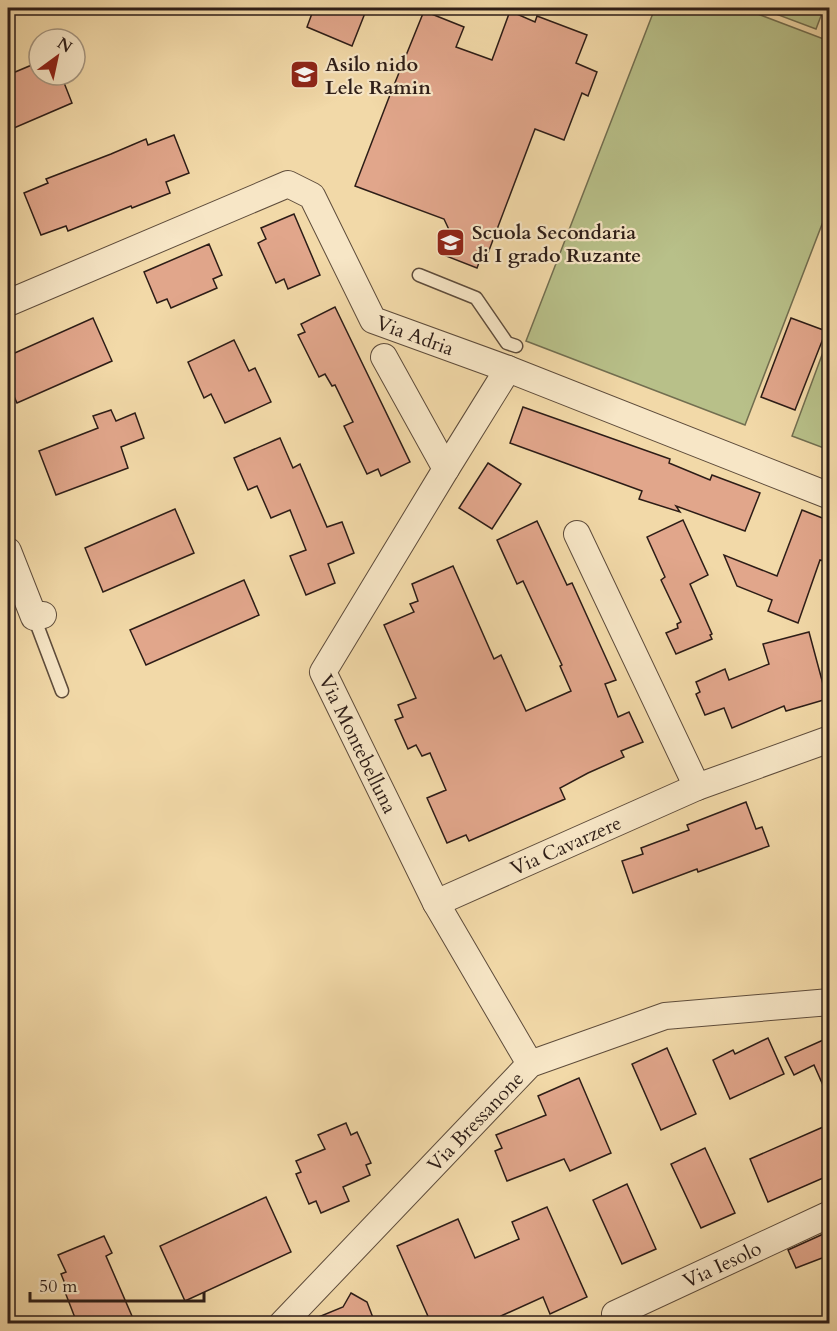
<svg xmlns="http://www.w3.org/2000/svg" width="837" height="1331" viewBox="0 0 837 1331" font-family="Cardo,serif">
  <style>
    .green { fill: #b8c089; stroke: #726e50; stroke-width: 1.5 }
    .building { fill: #e1a68b; stroke: #2d1d17; stroke-width: 1.5 }
    .lines { fill: none; stroke-linecap: round; stroke-linejoin: round }
    .lane-casing { stroke: #5e4c3b; stroke-width: 15 }
    .street-casing { stroke: #5e4c3b; stroke-width: 28 }
    .lane { stroke: #f7e6c6; stroke-width: 12 }
    .street { stroke: #f7e6c6; stroke-width: 26 }
    .labels { text-anchor: middle; dominant-baseline: central; stroke-width: 4.5; stroke-linejoin: round; paint-order: stroke }
    .poi-label { font-size: 20px; font-weight: bold; fill: #2d1d17; stroke: #f7e6c6; text-anchor: start }
    .street-label { font-size: 20px; fill: #2d1d17; stroke: #f7e6c6 }
  </style>
  <rect width="100%" height="100%" fill="#f2d9a8"/>
  <filter id="stains"><feTurbulence type="fractalNoise" baseFrequency=".00333" numOctaves="4"/><feColorMatrix values="0 0 0 0 .2 0 0 0 0 .09 0 0 0 0 .02 0 0 0 .5 -.17"/></filter>
  <radialGradient id="worn" r=".72"><stop offset=".6" stop-color="#630" stop-opacity="0"/><stop offset="1" stop-color="#630" stop-opacity=".3"/></radialGradient>
  <!-- green -->
  <g class="green">
    <path d="M 655,8 L 742,8 L 829,41 L 829,206 L 745,425 L 526,341 Z"/>
    <path d="M 760,8 L 824,8 L 816,29 Z"/>
    <path d="M 829,336 L 829,450 L 792,436 Z"/>
  </g>
  <!-- building -->
  <g class="building">
    <path d="M 314,8 L 367,8 L 352,46 L 307,27 Z"/>
    <path d="M 424,11 L 464,27 L 456,47 L 492,60 L 510,11 L 535,22 L 537,16 L 587,35 L 576,63 L 597,72 L 588,96 L 582,93 L 564,140 L 535,129 L 485,261 L 480,260 L 477,268 L 441,254 L 457,246 L 455,242 L 457,236 L 451,234 L 444,219 L 355,186 L 388,100 Z"/>
    <path d="M 39,62 L 39,75 L 61,75 L 72,103 L 14,128 L 8,112 L 8,93 L 14,91 L 8,75 Z"/>
    <path d="M 174,135 L 189,173 L 166,182 L 170,193 L 132,208 L 131,206 L 68,231 L 66,226 L 41,235 L 24,193 L 48,183 L 46,179 L 111,154 L 146,139 L 148,145 Z"/>
    <path d="M 294,214 L 320,275 L 288,289 L 284,279 L 276,283 L 258,243 L 266,239 L 261,228 Z"/>
    <path d="M 209,244 L 222,275 L 213,279 L 217,288 L 171,308 L 167,299 L 157,303 L 144,272 Z"/>
    <path d="M 335,307 L 410,462 L 381,476 L 378,469 L 367,474 L 344,426 L 353,422 L 335,385 L 332,386 L 325,374 L 319,377 L 298,335 L 305,332 L 301,324 Z"/>
    <path d="M 93,318 L 112,361 L 17,403 L 8,383 L 8,356 Z"/>
    <path d="M 791,318 L 826,331 L 795,410 L 761,397 Z"/>
    <path d="M 234,340 L 249,371 L 255,368 L 271,402 L 225,423 L 211,394 L 204,398 L 188,362 Z"/>
    <path d="M 523,407 L 670,459 L 669,463 L 710,480 L 712,475 L 760,493 L 745,531 L 676,506 L 680,512 L 639,499 L 642,491 L 510,443 Z"/>
    <path d="M 111,410 L 116,421 L 135,413 L 144,438 L 121,447 L 128,468 L 56,495 L 39,451 L 98,428 L 93,416 Z"/>
    <path d="M 280,438 L 293,468 L 300,464 L 327,527 L 342,522 L 354,553 L 328,564 L 335,583 L 306,595 L 290,556 L 306,550 L 290,510 L 271,518 L 257,486 L 248,490 L 234,458 Z"/>
    <path d="M 488,463 L 521,484 L 492,529 L 459,508 Z"/>
    <path d="M 175,509 L 194,553 L 103,592 L 85,548 Z"/>
    <path d="M 802,510 L 830,521 L 830,563 L 820,560 L 798,623 L 768,611 L 772,600 L 737,586 L 724,555 L 777,576 Z"/>
    <path d="M 683,520 L 708,575 L 690,584 L 712,634 L 710,635 L 712,639 L 676,654 L 666,633 L 678,628 L 677,624 L 681,622 L 661,580 L 665,577 L 647,537 Z"/>
    <path d="M 537,521 L 567,585 L 572,583 L 616,680 L 605,684 L 618,717 L 629,712 L 643,742 L 621,751 L 624,757 L 588,773 L 560,788 L 565,799 L 469,841 L 466,835 L 447,843 L 427,798 L 446,790 L 430,753 L 422,756 L 416,745 L 408,749 L 395,720 L 403,717 L 398,705 L 416,698 L 384,625 L 414,612 L 410,604 L 418,601 L 412,584 L 453,566 L 494,659 L 501,655 L 526,711 L 571,691 L 560,666 L 562,665 L 523,581 L 517,584 L 497,540 Z"/>
    <path d="M 244,580 L 259,615 L 146,665 L 130,630 Z"/>
    <path d="M 809,632 L 827,699 L 786,711 L 784,706 L 732,728 L 724,708 L 705,715 L 696,694 L 700,692 L 696,682 L 725,669 L 729,680 L 769,664 L 763,644 Z"/>
    <path d="M 746,802 L 756,829 L 762,827 L 769,846 L 698,872 L 697,869 L 633,893 L 622,861 L 643,854 L 641,848 L 689,830 L 687,825 Z"/>
    <path d="M 830,1037 L 830,1101 L 814,1065 L 794,1075 L 785,1057 Z"/>
    <path d="M 768,1038 L 784,1074 L 730,1099 L 713,1060 L 733,1050 L 735,1054 Z"/>
    <path d="M 667,1048 L 696,1114 L 661,1130 L 632,1064 Z"/>
    <path d="M 579,1078 L 611,1153 L 570,1171 L 564,1159 L 507,1181 L 495,1151 L 502,1148 L 496,1135 L 546,1115 L 538,1096 Z"/>
    <path d="M 346,1123 L 351,1135 L 357,1132 L 371,1163 L 366,1165 L 370,1175 L 343,1187 L 349,1201 L 321,1213 L 316,1201 L 309,1204 L 296,1174 L 301,1172 L 296,1161 L 325,1149 L 318,1135 Z"/>
    <path d="M 830,1124 L 830,1175 L 768,1202 L 750,1159 Z"/>
    <path d="M 705,1148 L 735,1213 L 701,1228 L 671,1164 Z"/>
    <path d="M 627,1184 L 656,1249 L 622,1264 L 593,1200 Z"/>
    <path d="M 266,1197 L 291,1252 L 185,1301 L 160,1246 Z"/>
    <path d="M 547,1207 L 587,1297 L 550,1314 L 543,1297 L 501,1316 L 504,1323 L 431,1323 L 397,1246 L 458,1219 L 475,1258 L 519,1239 L 512,1222 Z"/>
    <path d="M 830,1231 L 830,1255 L 796,1268 L 788,1250 Z"/>
    <path d="M 104,1236 L 112,1253 L 106,1256 L 135,1323 L 77,1323 L 65,1292 L 68,1291 L 61,1274 L 66,1272 L 58,1255 Z"/>
    <path d="M 351,1293 L 367,1302 L 375,1323 L 304,1323 L 343,1307 Z"/>
  </g>
  <g class="lines">
    <defs>
      <g id="lane">
        <path d="M 419,275 L 476,298 L 507,343 L 516,346"/>
        <path d="M 34,617 L 62,691"/>
      </g>
      <g id="street">
        <path id="s1" d="M 8,303 L 288,184 L 312,196 L 373,320 L 508,369 L 830,496"/>
        <path d="M 384,357 L 446,469"/>
        <path id="s2" d="M 508,369 L 446,469 L 323,672 L 436,903 L 530,1064"/>
        <path d="M 577,534 L 697,787"/>
        <path d="M 8,551 L 34,617 L 43,615"/>
        <path id="s3" d="M 436,903 L 697,787 L 830,739"/>
        <path id="s4" d="M 615,1314 L 830,1214"/>
        <path id="s5" d="M 282,1324 L 530,1064 L 665,1016 L 830,1002"/>
      </g>
    </defs>
    <!-- lane casing -->
    <use href="#lane" class="lane-casing"/>
    <!-- street casing -->
    <use href="#street" class="street-casing"/>
    <!-- lane -->
    <use href="#lane" class="lane"/>
    <!-- street -->
    <use href="#street" class="street"/>
  </g>
  <!-- icons -->
  <defs>
    <symbol id="school-square" viewBox="-11 -11 22 22"><rect x="-9" y="-9" width="18" height="18" rx="4" fill="#8f2418" stroke="#f7e6c6"/><path d="M0-5L7-2L0 1L-7-2ZM-4 1L0 2.5L4 1V4Q0 6-4 4Z" fill="#fff"/></symbol>
  </defs>
  <g fill-rule="evenodd">
    <use href="#school-square" x="288" y="58" width="33" height="33"/>
    <use href="#school-square" x="434" y="226" width="33" height="33"/>
  </g>
  <g class="labels">
    <!-- poi labels -->
    <g class="poi-label">
      <text x="325" y="64">Asilo nido<tspan x="325" dy="23">Lele Ramin</tspan></text>
      <text x="472" y="232">Scuola Secondaria<tspan x="472" dy="23">di I grado Ruzante</tspan></text>
    </g>
    <!-- street labels -->
    <g class="street-label">
      <text stroke="none"><textPath href="#s1" startOffset="514">Via Adria</textPath></text>
      <text stroke="none"><textPath href="#s2" startOffset="435">Via Montebelluna</textPath></text>
      <text stroke="none"><textPath href="#s3" startOffset="142">Via Cavarzere</textPath></text>
      <text stroke="none"><textPath href="#s5" startOffset="280">Via Bressanone</textPath></text>
      <text stroke="none"><textPath href="#s4" startOffset="118">Via Iesolo</textPath></text>
    </g>
  </g>
  <!-- margin -->
  <rect width="837" height="1331" fill="none" stroke="#f2d9a8" stroke-width="30"/>
  <rect x="9" y="9" width="819" height="1313" fill="none" stroke="#2d1d17" stroke-width="3"/>
  <rect x="15" y="15" width="807" height="1301" fill="none" stroke="#2d1d17" stroke-width="1.5"/>
  <!-- north arrow -->
  <g transform="translate(57 57) rotate(33)"><circle r="28" fill="#f7e6c6" stroke="#a69680" stroke-width="1.5"/>
  <path d="M0-4.5L10 22L0 15L-10 22Z" fill="#8f2418"/>
  <text y="-9" font-size="16" font-weight="bold" text-anchor="middle" fill="#2d1d17">N</text>
  </g>
  <!-- scale -->
  <path d="M30 1292v9h174v-9" fill="none" stroke="#2d1d17" stroke-width="3"/>
  <text x="39" y="1292" font-size="18" fill="#2d1d17" stroke="#f7e6c6" stroke-width="4.5" paint-order="stroke">50 m</text>
  <rect width="100%" height="100%" filter="url(#stains)"/>
  <rect width="100%" height="100%" fill="url(#worn)"/>
</svg>
